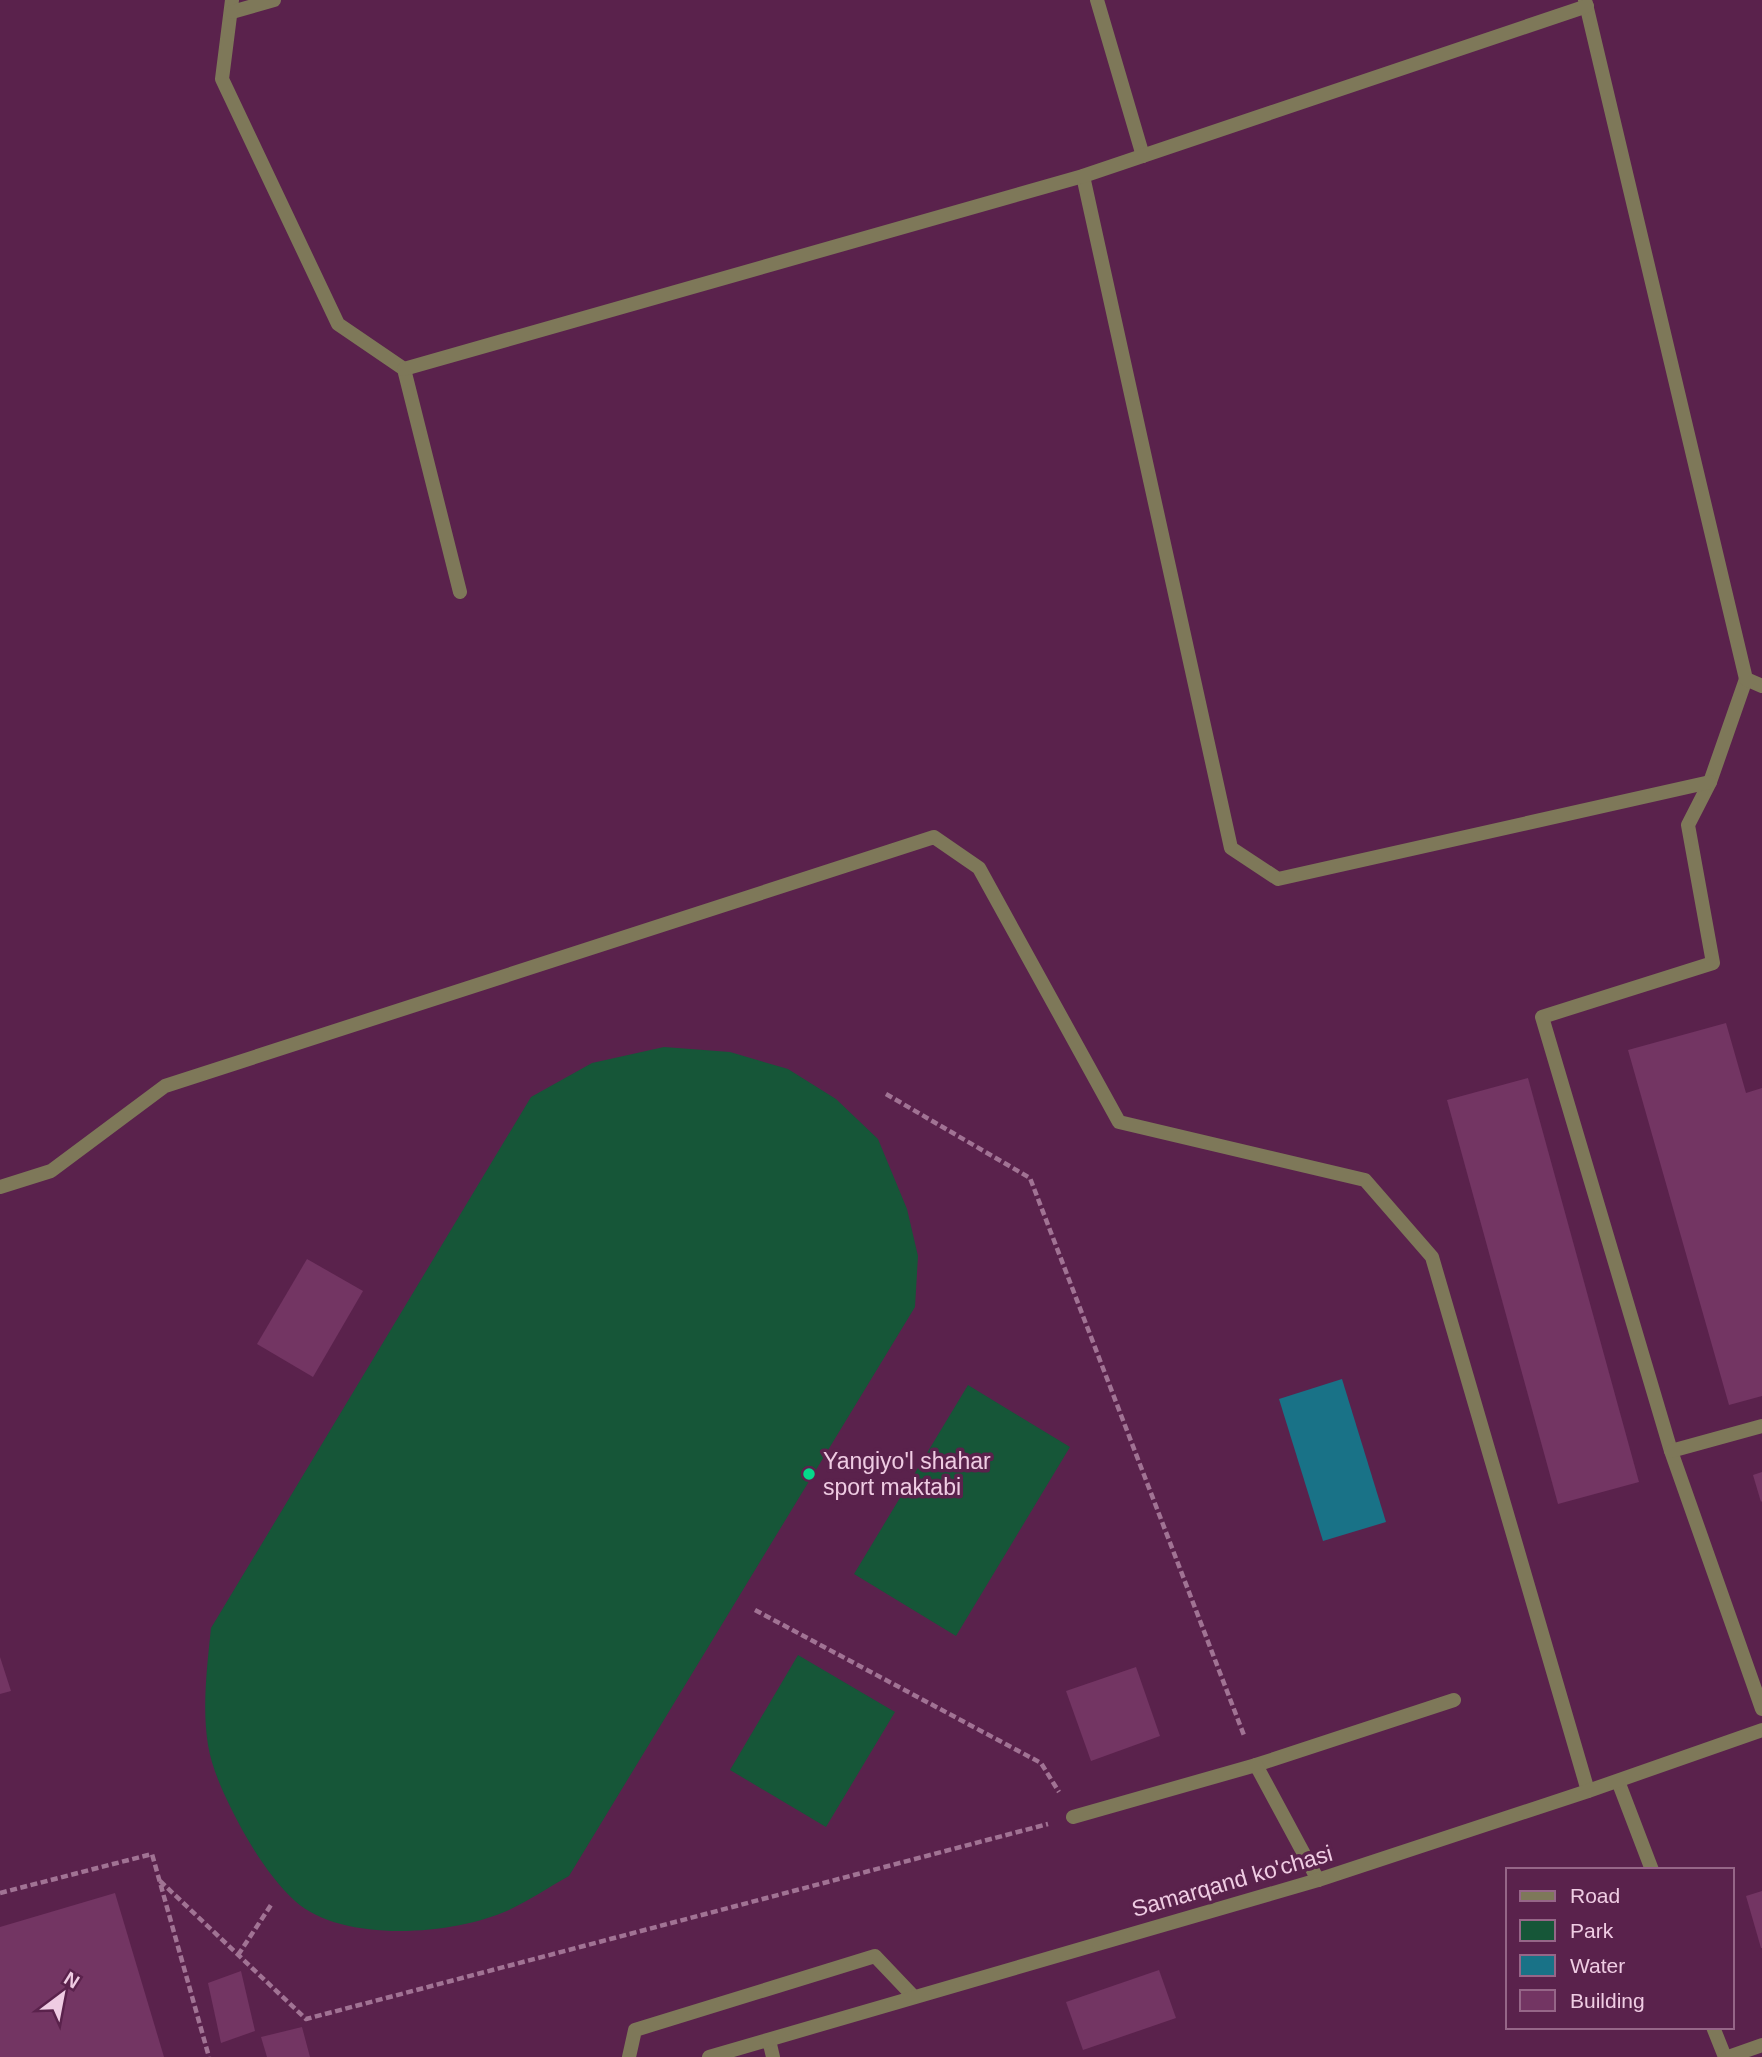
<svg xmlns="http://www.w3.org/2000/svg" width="1762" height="2057" viewBox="0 0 1762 2057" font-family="Arial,sans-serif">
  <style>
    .green { fill: #165638 }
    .water { fill: #197287 }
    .building { fill: #733563 }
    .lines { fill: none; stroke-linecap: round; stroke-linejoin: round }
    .path { stroke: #a17394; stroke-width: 4.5; stroke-dasharray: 7 3.5; stroke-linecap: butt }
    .lane { stroke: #7e7859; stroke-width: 14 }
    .street { stroke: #7e7859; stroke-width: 14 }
    .poi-dot { fill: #05d98b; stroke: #5a224c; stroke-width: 2.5 }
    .labels { text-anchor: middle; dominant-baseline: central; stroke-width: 7; stroke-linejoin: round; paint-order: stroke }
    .poi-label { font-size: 23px; fill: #efcce3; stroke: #5a224c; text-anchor: start }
    .street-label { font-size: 23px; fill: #efcce3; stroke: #5a224c }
  </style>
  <rect width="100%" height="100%" fill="#5a224c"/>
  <!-- green -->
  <g class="green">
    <path d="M 664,1047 L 730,1052 L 788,1069 L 836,1099 L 878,1139 L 907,1209 L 918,1256 L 915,1307 L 569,1876 C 549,1887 530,1900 509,1910 C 454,1935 343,1944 295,1901 C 275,1883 257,1856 244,1833 C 230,1807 213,1775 208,1745 C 202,1707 207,1667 211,1628 L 531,1097 L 592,1063 Z"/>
    <path d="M 968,1385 L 1070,1447 L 956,1636 L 854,1574 Z"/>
    <path d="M 798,1655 L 895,1712 L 826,1827 L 730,1770 Z"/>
  </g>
  <!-- water -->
  <path class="water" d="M 1342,1379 L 1386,1522 L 1323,1541 L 1279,1399 Z"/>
  <!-- building -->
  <g class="building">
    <path d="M 1726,1023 L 1746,1093 L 1762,1088 L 1762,1396 L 1729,1405 L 1628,1050 Z"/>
    <path d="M 1528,1078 L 1639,1482 L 1558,1504 L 1447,1100 Z"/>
    <path d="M 307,1259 L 363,1291 L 313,1377 L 257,1344 Z"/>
    <path d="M 1762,1472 L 1762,1501 L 1761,1502 L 1753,1475 Z"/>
    <path d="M 0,1657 L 11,1691 L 0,1694 Z"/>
    <path d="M 1136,1667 L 1160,1736 L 1091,1761 L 1066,1691 Z"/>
    <path d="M 1762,1891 L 1762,1948 L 1761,1948 L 1746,1896 Z"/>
    <path d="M 115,1893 L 164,2057 L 0,2057 L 0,1927 Z"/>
    <path d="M 1159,1970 L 1176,2018 L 1083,2050 L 1066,2002 Z"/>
    <path d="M 241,1971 L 255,2031 L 221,2043 L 208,1983 Z"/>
    <path d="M 302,2027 L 310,2057 L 267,2057 L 261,2037 Z"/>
  </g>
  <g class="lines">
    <!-- path -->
    <g class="path">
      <path d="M 886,1094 L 1030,1178 L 1245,1738"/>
      <path d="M 755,1610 L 1041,1763 L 1059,1792"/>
      <path d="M 160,1881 L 306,2019 L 1048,1824"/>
      <path d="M 0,1893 L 152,1854 L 209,2057"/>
      <path d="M 238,1955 L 271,1905"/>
    </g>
    <!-- lane -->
    <g class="lane">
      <path d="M 1746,679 L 1710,782 L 1688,825 L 1713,963 L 1542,1017 L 1671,1451 L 1762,1709"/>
      <path d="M 1671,1451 L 1762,1426"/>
      <path d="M 1256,1765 L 1454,1700"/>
      <path d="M 1073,1817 L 1256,1765 L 1318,1880"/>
      <path d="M 769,2040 L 773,2057"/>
      <path d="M 629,2057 L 635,2030 L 875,1956 L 914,1997"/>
    </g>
    <!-- street -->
    <g class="street">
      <path d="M 232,0 L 222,79 L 338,324 L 404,369 L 460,592"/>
      <path d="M 1097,0 L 1143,156"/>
      <path d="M 1585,0 L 1746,679 L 1762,686"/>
      <path d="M 232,12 L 274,0"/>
      <path d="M 1083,176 L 1231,848 L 1278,879 L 1710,782"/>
      <path d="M 404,369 L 1083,176 L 1587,6"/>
      <path d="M 0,1187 L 51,1171 L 165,1086 L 934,837 L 979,868 L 1119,1122 L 1365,1180 L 1432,1257 L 1588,1791"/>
      <path d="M 1618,1781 L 1652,1870"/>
      <path d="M 1713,2027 L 1725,2057"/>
      <path d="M 709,2057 L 1318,1880 L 1588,1791 L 1762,1730"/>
      <path d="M 1728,2057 L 1762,2045"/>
    </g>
  </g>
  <!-- markers -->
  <circle class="poi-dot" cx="809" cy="1474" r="7"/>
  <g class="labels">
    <!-- poi labels -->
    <g class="poi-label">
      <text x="823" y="1461">Yangiyo'l shahar<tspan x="823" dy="26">sport maktabi</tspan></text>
    </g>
    <!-- street labels -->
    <g class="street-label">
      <text transform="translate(1232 1881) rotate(-16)">Samarqand ko'chasi</text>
    </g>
  </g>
  <!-- legend -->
  <rect x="1506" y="1868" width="228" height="161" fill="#5a224c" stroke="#966688" stroke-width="2"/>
  <rect x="1520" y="1891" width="35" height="10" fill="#7e7859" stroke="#966688" stroke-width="2"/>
  <text x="1570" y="1903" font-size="21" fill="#efcce3">Road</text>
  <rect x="1520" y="1920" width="35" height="21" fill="#165638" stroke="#966688" stroke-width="2"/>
  <text x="1570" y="1938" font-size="21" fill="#efcce3">Park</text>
  <rect x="1520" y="1955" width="35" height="21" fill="#197287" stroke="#966688" stroke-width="2"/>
  <text x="1570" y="1973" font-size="21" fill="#efcce3">Water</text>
  <rect x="1520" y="1990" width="35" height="21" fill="#733563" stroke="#966688" stroke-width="2"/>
  <text x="1570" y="2008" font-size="21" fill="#efcce3">Building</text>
  <!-- north arrow -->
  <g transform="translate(63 1994) rotate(32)" stroke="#5a224c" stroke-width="5" paint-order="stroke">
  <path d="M0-5L12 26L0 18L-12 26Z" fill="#efcce3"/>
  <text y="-10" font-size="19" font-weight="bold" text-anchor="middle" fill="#efcce3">N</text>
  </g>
</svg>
